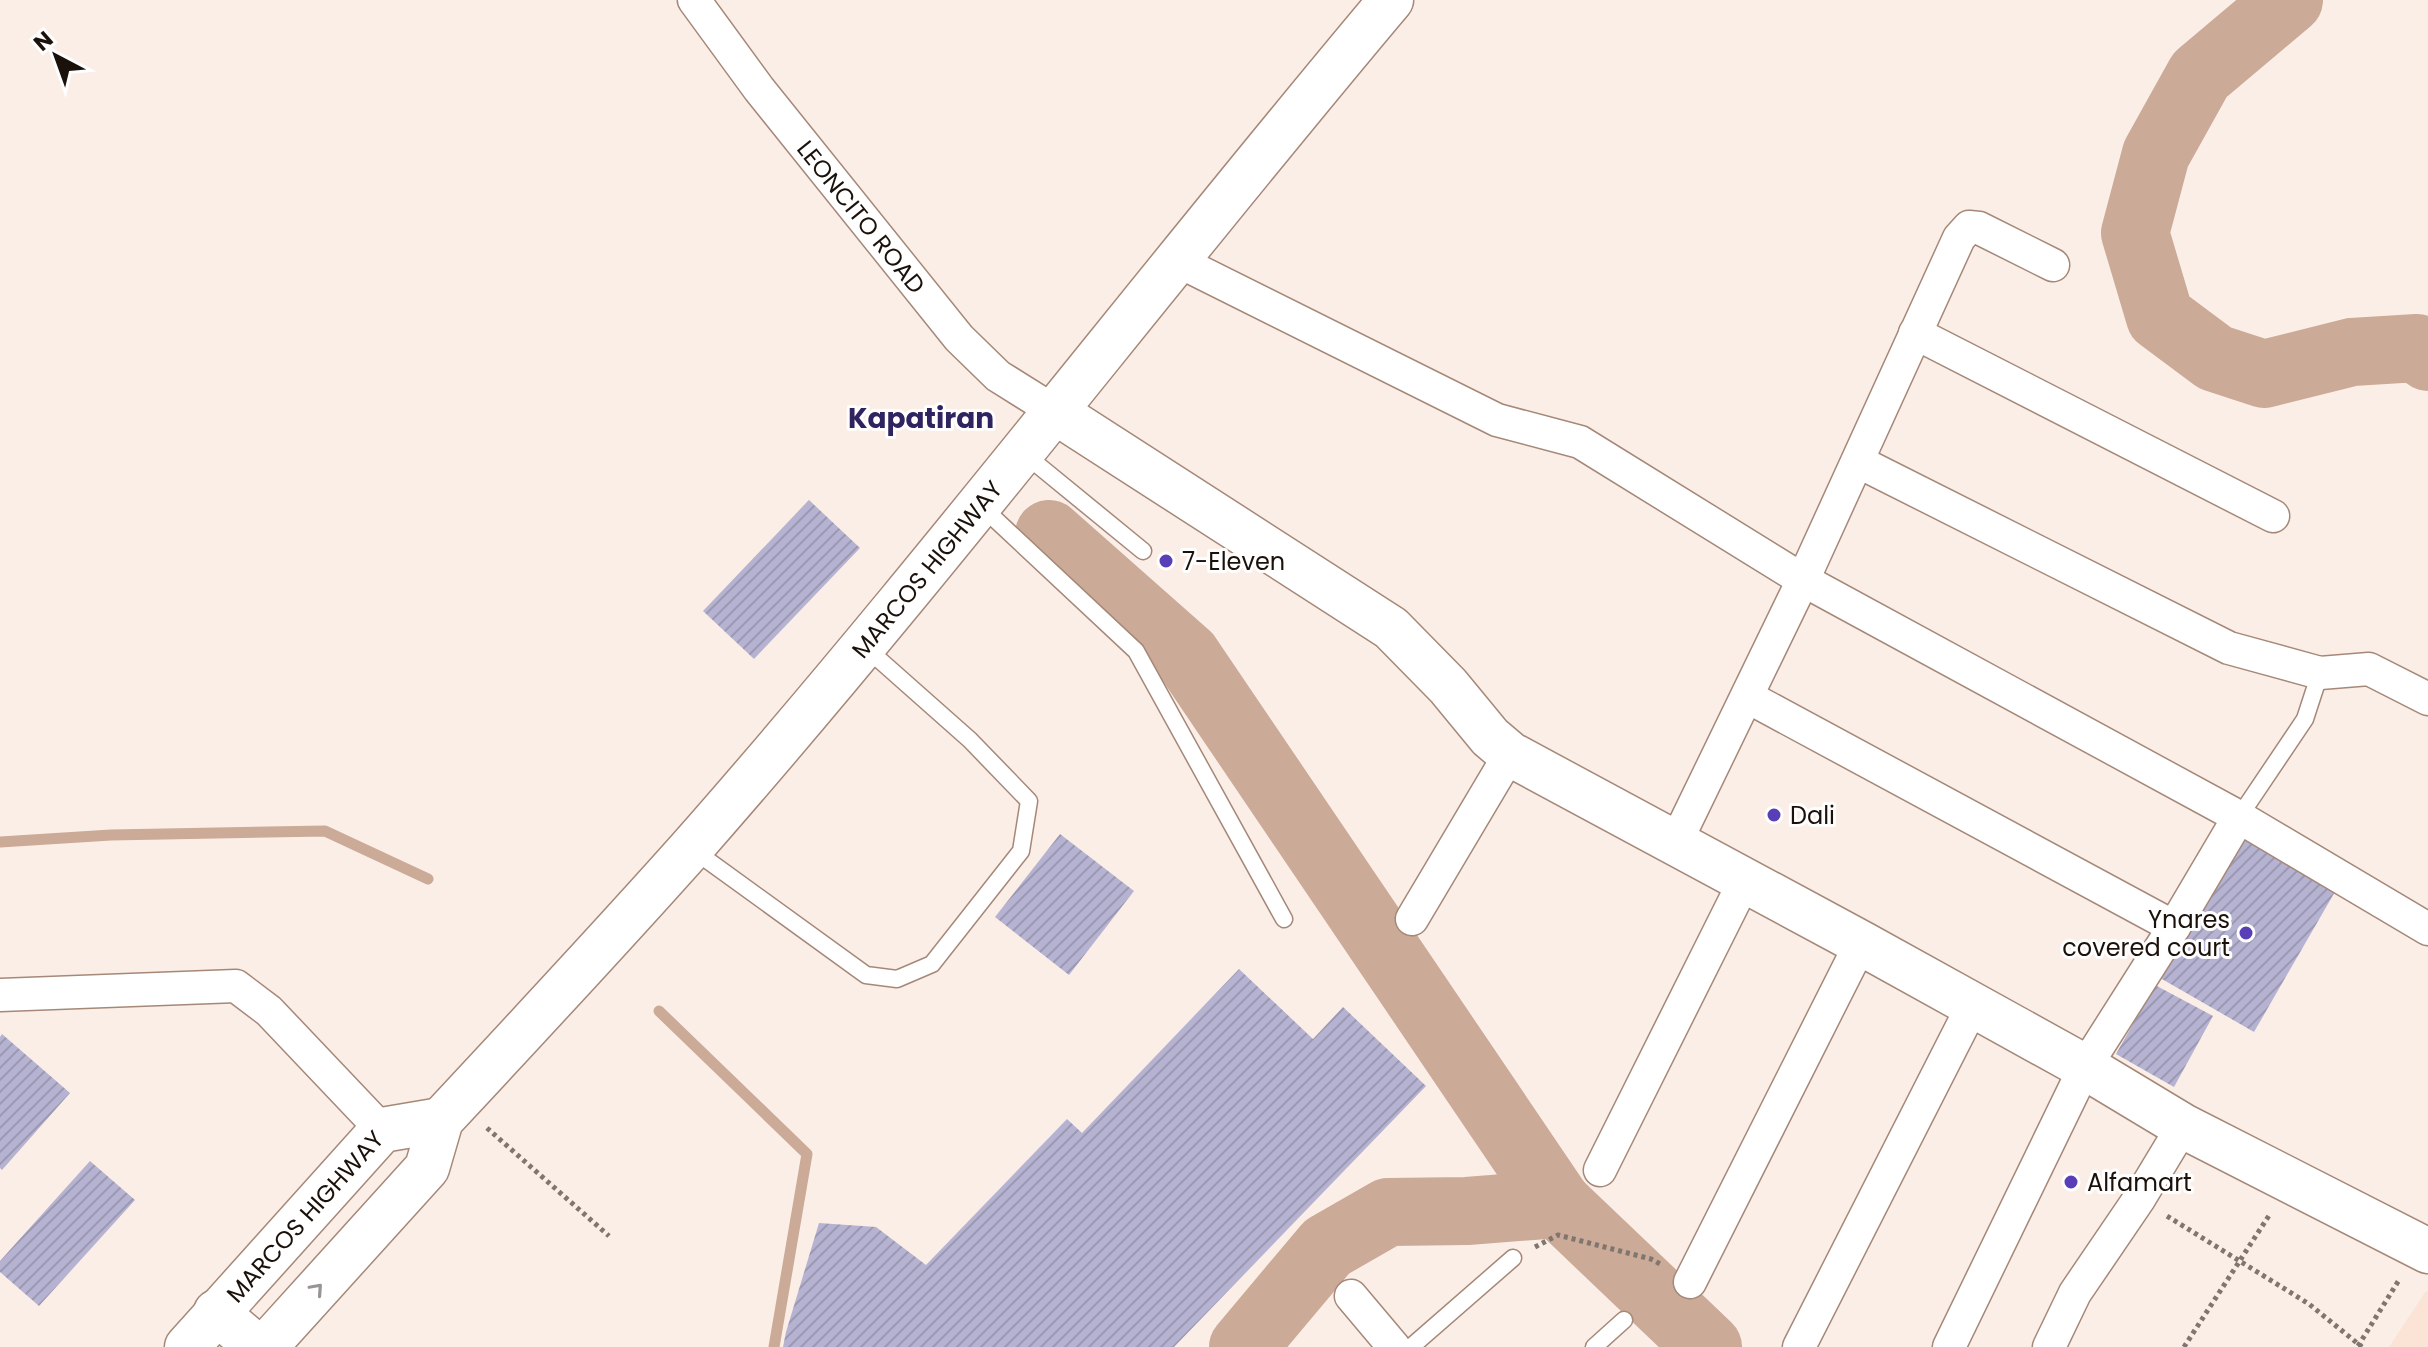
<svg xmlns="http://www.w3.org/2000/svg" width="2428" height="1347" viewBox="0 0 2428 1347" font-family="Poppins,sans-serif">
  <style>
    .built { fill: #fbe4d6 }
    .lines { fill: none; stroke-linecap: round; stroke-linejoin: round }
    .stream { stroke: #cbaa97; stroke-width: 11 }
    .river { stroke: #cbaa97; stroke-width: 68 }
    .building { fill: url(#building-hatch) }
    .lane-casing { stroke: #a58878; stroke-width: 19 }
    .street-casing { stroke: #a58878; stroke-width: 35 }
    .secondary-casing { stroke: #a58878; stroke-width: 47 }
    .primary-casing { stroke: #a58878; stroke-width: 47 }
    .path { stroke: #80756f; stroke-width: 5; stroke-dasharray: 4 4; stroke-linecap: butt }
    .lane { stroke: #fff; stroke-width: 16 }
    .street { stroke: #fff; stroke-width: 32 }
    .secondary { stroke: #fff; stroke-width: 44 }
    .primary { stroke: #fff; stroke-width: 44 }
    .oneway { stroke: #989491 }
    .poi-dot { fill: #593fb7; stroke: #fefefe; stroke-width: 3 }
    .labels { text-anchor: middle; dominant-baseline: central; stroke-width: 6; stroke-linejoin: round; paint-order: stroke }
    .street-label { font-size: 24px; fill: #1b110b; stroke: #fefefe }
    .poi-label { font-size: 24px; fill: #1b110b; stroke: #fefefe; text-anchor: start }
    .quarter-label { font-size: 28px; font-weight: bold; fill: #2f245f; stroke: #fefefe }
  </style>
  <defs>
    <pattern id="building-hatch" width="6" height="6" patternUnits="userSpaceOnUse" patternTransform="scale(2)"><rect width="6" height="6" fill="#b5b3d1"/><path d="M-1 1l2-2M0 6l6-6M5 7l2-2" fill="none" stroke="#9b99b2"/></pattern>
  </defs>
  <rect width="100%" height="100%" fill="#fbeee7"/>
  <!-- built -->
  <path class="built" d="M 2426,1291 L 2428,1292 L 2428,1347 L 2389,1347 Z"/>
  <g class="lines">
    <!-- stream -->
    <g class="stream">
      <path d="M 0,842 L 111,835 L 325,831 L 428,879"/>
      <path d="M 659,1011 L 807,1154 L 774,1347"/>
    </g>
    <!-- river -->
    <g class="river">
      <path d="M 2289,0 L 2200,75 L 2156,154 L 2135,233 L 2160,317 L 2215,358 L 2264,374 L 2352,352 L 2417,348 L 2428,357"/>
      <path d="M 1049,534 L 1187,656 L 1558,1204"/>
      <path d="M 1243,1347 L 1327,1247 L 1388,1212 L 1467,1211 L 1558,1204 L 1708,1347"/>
    </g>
  </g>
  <!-- building -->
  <g class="building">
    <path d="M 809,500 L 860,548 L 754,659 L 703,611 Z"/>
    <path d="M 1060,834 L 1134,891 L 1069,975 L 995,917 Z"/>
    <path d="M 2238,834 L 2336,890 L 2254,1032 L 2155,975 Z"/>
    <path d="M 1239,969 L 1313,1039 L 1343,1007 L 1426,1086 L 1174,1347 L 783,1347 L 786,1332 L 819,1223 L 876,1227 L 926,1265 L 1067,1119 L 1082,1133 Z"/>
    <path d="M 2155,985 L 2213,1016 L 2174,1087 L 2116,1054 Z"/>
    <path d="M 2,1034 L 70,1093 L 2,1170 L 0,1168 L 0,1037 Z"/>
    <path d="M 90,1161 L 135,1200 L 39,1306 L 0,1272 L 0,1261 Z"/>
  </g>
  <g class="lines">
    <defs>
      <g id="lane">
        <path d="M 1022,452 L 1143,551"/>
        <path d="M 981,506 L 1136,651 L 1284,919"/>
        <path d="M 2239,817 L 2305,719 L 2320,673"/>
        <path d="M 692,849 L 866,975 L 897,979 L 932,964 L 1021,851 L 1029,801 L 970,740 L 865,647"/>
        <path d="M 1411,1347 L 1513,1258"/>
        <path d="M 1594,1347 L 1624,1320"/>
      </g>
      <g id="street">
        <path id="s1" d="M 694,0 L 759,89 L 959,338 L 998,376 L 1054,411"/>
        <path d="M 1176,260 L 1497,420 L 1580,442 L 1803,580 L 2239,817 L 2428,929"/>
        <path d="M 1915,333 L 2273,516"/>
        <path d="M 1859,462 L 2229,648 L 2320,673 L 2369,669 L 2428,699"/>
        <path d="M 1748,697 L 2174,927"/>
        <path d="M 1675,844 L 1803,580 L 1959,238 L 1969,227 L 1979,228 L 2053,265"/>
        <path d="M 1412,919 L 1510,754"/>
        <path d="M 0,995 L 236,986 L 269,1011 L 382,1130"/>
        <path d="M 1600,1170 L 1745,880"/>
        <path d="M 1690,1282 L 1861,943"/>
        <path d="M 1351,1296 L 1394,1347"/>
        <path d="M 1799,1347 L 1973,1005"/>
        <path d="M 1949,1347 L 2085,1067 L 2174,927 L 2239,817"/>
        <path d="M 2049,1347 L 2075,1293 L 2139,1199 L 2183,1126"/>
      </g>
      <g id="secondary">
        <path d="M 1054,411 L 1391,628 L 1448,686 L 1490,737 L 1510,754 L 1861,943 L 2085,1067 L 2183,1126 L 2428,1251"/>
        <path d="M 216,1312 L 257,1347"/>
      </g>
      <g id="primary">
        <path id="s2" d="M 187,1347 L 382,1130 L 441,1120"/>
        <path id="s3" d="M 265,1347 L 427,1168 L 441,1120 C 525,1030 609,940 691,848 C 933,573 1155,280 1391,0"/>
      </g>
    </defs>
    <!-- lane casing -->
    <use href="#lane" class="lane-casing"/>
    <!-- street casing -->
    <use href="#street" class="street-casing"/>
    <!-- secondary casing -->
    <use href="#secondary" class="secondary-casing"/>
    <!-- primary casing -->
    <use href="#primary" class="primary-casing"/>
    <!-- path -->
    <g class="path">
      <path d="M 487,1128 L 609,1236"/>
      <path d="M 2167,1216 L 2309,1304 L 2362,1347"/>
      <path d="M 1535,1247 L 1558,1235 L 1651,1259 L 1662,1265"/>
      <path d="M 2358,1346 L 2399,1280"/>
      <path d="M 2184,1347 L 2270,1214"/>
    </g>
    <!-- lane -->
    <use href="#lane" class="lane"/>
    <!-- street -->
    <use href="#street" class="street"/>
    <!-- secondary -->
    <use href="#secondary" class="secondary"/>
    <!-- primary -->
    <use href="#primary" class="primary"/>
  </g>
  <!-- one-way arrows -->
  <defs><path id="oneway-chevron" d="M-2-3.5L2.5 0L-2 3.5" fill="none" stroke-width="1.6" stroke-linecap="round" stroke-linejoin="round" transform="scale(2)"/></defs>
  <use class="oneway" href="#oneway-chevron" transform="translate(317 1289) rotate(-48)"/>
  <!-- markers -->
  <g class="poi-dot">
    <circle cx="1166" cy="561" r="8"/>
    <circle cx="1774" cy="815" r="8"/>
    <circle cx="2246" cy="933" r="8"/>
    <circle cx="2071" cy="1182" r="8"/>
  </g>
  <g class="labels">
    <!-- street labels -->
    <g class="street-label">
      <text stroke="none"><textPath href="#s1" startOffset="274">LEONCITO ROAD</textPath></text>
      <text stroke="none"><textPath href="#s3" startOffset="1026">MARCOS HIGHWAY</textPath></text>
      <text stroke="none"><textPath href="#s2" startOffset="176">MARCOS HIGHWAY</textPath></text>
    </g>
    <!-- poi labels -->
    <g class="poi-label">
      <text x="1182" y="561">7-Eleven</text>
      <text x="1790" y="815">Dali</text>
      <text x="2230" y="919" text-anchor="end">Ynares<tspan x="2230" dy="28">covered court</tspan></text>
      <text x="2087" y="1182">Alfamart</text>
    </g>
    <!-- quarter labels -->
    <g class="quarter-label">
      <text x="921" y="418">Kapatiran</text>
    </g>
  </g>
  <!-- north arrow -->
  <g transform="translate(56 56) rotate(319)" stroke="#fefefe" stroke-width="6" paint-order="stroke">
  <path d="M0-6L14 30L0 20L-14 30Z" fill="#1b110b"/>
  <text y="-12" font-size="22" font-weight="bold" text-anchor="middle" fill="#1b110b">N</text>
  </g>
</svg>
